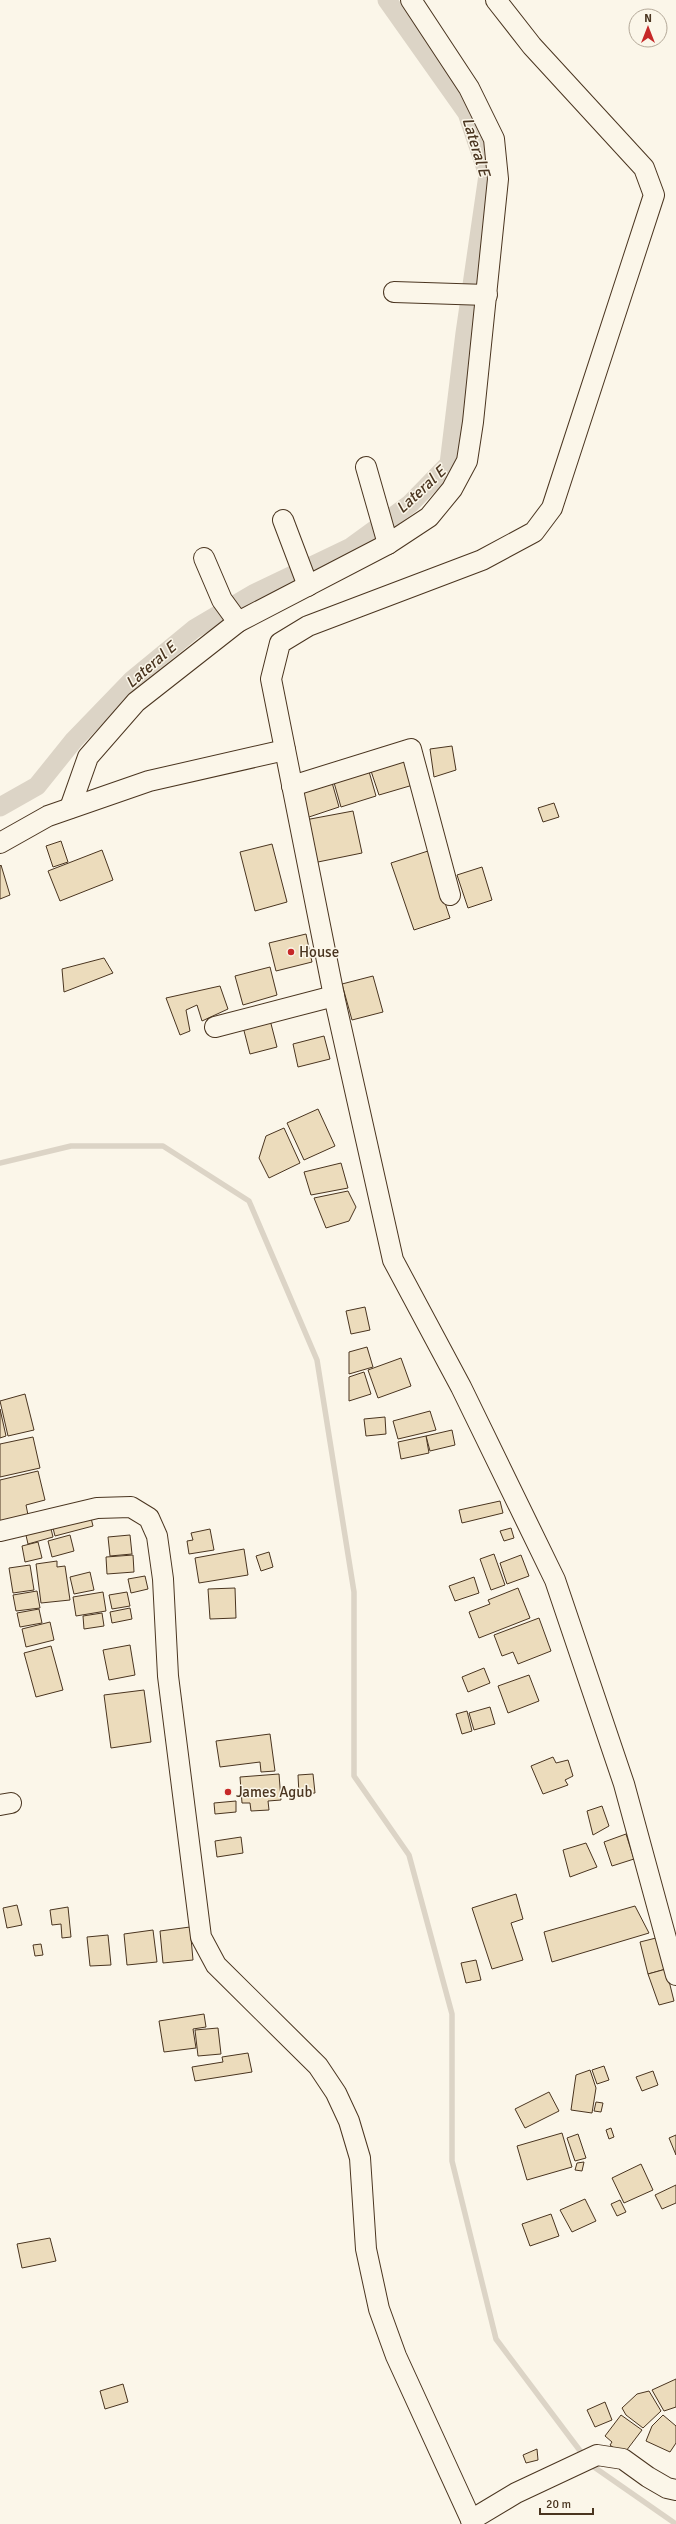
<svg xmlns="http://www.w3.org/2000/svg" width="676" height="2524" viewBox="0 0 676 2524" font-family="Signika,sans-serif">
  <style>
    .lines { fill: none; stroke-linecap: round; stroke-linejoin: round }
    .stream { stroke: #dcd4c6; stroke-width: 5.5 }
    .canal { stroke: #dcd4c6; stroke-width: 19 }
    .building { fill: #ecdcbc; stroke: #4a3520 }
    .minor-casing { stroke: #4a3520; stroke-width: 22 }
    .minor { stroke: #fbf6e9; stroke-width: 20 }
    .poi-dot { fill: #c62828; stroke: #fbf6e9; stroke-width: 1.5 }
    .labels { text-anchor: middle; dominant-baseline: central; stroke-width: 3; stroke-linejoin: round; paint-order: stroke }
    .poi-label { font-size: 15px; fill: #4a3520; stroke: #fbf6e9; text-anchor: start }
    .water-label { font-size: 16px; font-style: italic; fill: #4a3520; stroke: #fbf6e9 }
  </style>
  <rect width="100%" height="100%" fill="#fbf6e9"/>
  <g class="lines">
    <!-- stream -->
    <g class="stream">
      <path d="M 0,1163 L 71,1146 L 163,1146 L 249,1201 L 317,1360 L 354,1592 L 354,1776 L 409,1855 L 452,2014 L 452,2161 L 496,2339 L 584,2456"/>
      <path d="M 594,2467 L 676,2524"/>
    </g>
    <!-- canal -->
    <path class="canal" d="M 0,807 L 37,786 L 74,740 L 132,680 L 194,629 L 255,593 L 351,547 L 410,504 L 449,464 L 465,333 L 488,175 L 467,113 L 387,0"/>
  </g>
  <!-- building -->
  <g class="building">
    <path d="M 452,746 L 456,770 L 434,777 L 430,749 Z"/>
    <path d="M 405,758 L 413,785 L 379,795 L 370,768 Z"/>
    <path d="M 368,768 L 376,796 L 341,807 L 333,779 Z"/>
    <path d="M 331,779 L 339,807 L 306,818 L 297,790 Z"/>
    <path d="M 554,803 L 559,817 L 543,822 L 538,808 Z"/>
    <path d="M 353,811 L 362,853 L 313,863 L 305,820 Z"/>
    <path d="M 61,841 L 68,862 L 53,867 L 46,846 Z"/>
    <path d="M 272,844 L 287,902 L 255,911 L 240,852 Z"/>
    <path d="M 102,850 L 113,880 L 60,901 L 48,871 Z"/>
    <path d="M 428,851 L 450,918 L 414,930 L 391,863 Z"/>
    <path d="M 1,865 L 10,895 L 0,899 L 0,866 Z"/>
    <path d="M 482,867 L 492,900 L 468,908 L 457,875 Z"/>
    <path d="M 306,934 L 312,962 L 276,971 L 269,943 Z"/>
    <path d="M 104,958 L 113,973 L 64,992 L 62,969 Z"/>
    <path d="M 270,967 L 277,995 L 243,1005 L 235,976 Z"/>
    <path d="M 373,976 L 383,1012 L 352,1020 L 342,984 Z"/>
    <path d="M 220,986 L 228,1009 L 202,1021 L 197,1005 L 186,1010 L 190,1031 L 180,1035 L 166,998 Z"/>
    <path d="M 269,1016 L 277,1047 L 250,1054 L 242,1023 Z"/>
    <path d="M 324,1036 L 330,1059 L 298,1067 L 293,1044 Z"/>
    <path d="M 318,1109 L 335,1146 L 304,1160 L 287,1123 Z"/>
    <path d="M 284,1128 L 300,1163 L 269,1178 L 259,1158 L 266,1136 Z"/>
    <path d="M 341,1163 L 348,1188 L 311,1195 L 304,1172 Z"/>
    <path d="M 348,1191 L 356,1207 L 349,1221 L 326,1228 L 314,1198 Z"/>
    <path d="M 365,1307 L 370,1330 L 351,1334 L 346,1311 Z"/>
    <path d="M 367,1347 L 373,1367 L 349,1374 L 349,1352 Z"/>
    <path d="M 401,1358 L 411,1386 L 378,1398 L 368,1370 Z"/>
    <path d="M 364,1372 L 371,1394 L 349,1401 L 349,1377 Z"/>
    <path d="M 25,1394 L 34,1430 L 8,1436 L 0,1401 Z"/>
    <path d="M 0,1409 L 6,1436 L 0,1438 Z"/>
    <path d="M 430,1411 L 436,1430 L 398,1439 L 393,1421 Z"/>
    <path d="M 385,1417 L 386,1434 L 366,1436 L 364,1419 Z"/>
    <path d="M 452,1430 L 455,1445 L 430,1451 L 426,1436 Z"/>
    <path d="M 426,1436 L 429,1453 L 401,1459 L 398,1442 Z"/>
    <path d="M 33,1437 L 40,1468 L 0,1477 L 0,1444 Z"/>
    <path d="M 38,1471 L 45,1500 L 26,1505 L 28,1515 L 0,1527 L 0,1480 Z"/>
    <path d="M 500,1501 L 503,1513 L 462,1523 L 459,1510 Z"/>
    <path d="M 90,1514 L 93,1526 L 55,1536 L 52,1524 Z"/>
    <path d="M 50,1525 L 53,1537 L 28,1544 L 25,1531 Z"/>
    <path d="M 511,1528 L 514,1538 L 504,1541 L 500,1531 Z"/>
    <path d="M 210,1529 L 214,1550 L 189,1554 L 187,1541 L 193,1540 L 191,1533 Z"/>
    <path d="M 70,1535 L 74,1551 L 52,1557 L 48,1541 Z"/>
    <path d="M 130,1535 L 132,1554 L 110,1556 L 108,1537 Z"/>
    <path d="M 38,1542 L 42,1558 L 25,1562 L 22,1546 Z"/>
    <path d="M 244,1549 L 248,1575 L 199,1583 L 195,1558 Z"/>
    <path d="M 269,1552 L 273,1567 L 261,1571 L 256,1556 Z"/>
    <path d="M 494,1554 L 505,1585 L 491,1590 L 480,1559 Z"/>
    <path d="M 133,1555 L 134,1572 L 107,1574 L 106,1557 Z"/>
    <path d="M 521,1555 L 529,1576 L 507,1584 L 500,1563 Z"/>
    <path d="M 57,1561 L 57,1567 L 65,1566 L 70,1600 L 41,1603 L 36,1564 Z"/>
    <path d="M 30,1565 L 34,1590 L 13,1593 L 9,1568 Z"/>
    <path d="M 90,1572 L 94,1590 L 74,1594 L 70,1577 Z"/>
    <path d="M 145,1576 L 148,1589 L 131,1593 L 128,1579 Z"/>
    <path d="M 474,1577 L 479,1593 L 455,1601 L 449,1586 Z"/>
    <path d="M 235,1588 L 236,1618 L 210,1619 L 208,1589 Z"/>
    <path d="M 518,1588 L 530,1618 L 479,1638 L 469,1612 L 490,1604 L 488,1600 Z"/>
    <path d="M 37,1591 L 40,1608 L 16,1611 L 13,1595 Z"/>
    <path d="M 103,1592 L 106,1611 L 76,1616 L 73,1597 Z"/>
    <path d="M 127,1592 L 130,1606 L 112,1609 L 109,1595 Z"/>
    <path d="M 130,1608 L 132,1619 L 112,1623 L 110,1612 Z"/>
    <path d="M 39,1609 L 42,1623 L 20,1627 L 17,1613 Z"/>
    <path d="M 102,1613 L 104,1626 L 84,1629 L 83,1616 Z"/>
    <path d="M 539,1618 L 551,1651 L 518,1664 L 513,1652 L 502,1656 L 494,1635 Z"/>
    <path d="M 50,1622 L 54,1640 L 26,1647 L 22,1629 Z"/>
    <path d="M 130,1645 L 135,1675 L 109,1680 L 103,1650 Z"/>
    <path d="M 51,1646 L 63,1690 L 36,1697 L 24,1653 Z"/>
    <path d="M 484,1668 L 490,1683 L 468,1692 L 462,1677 Z"/>
    <path d="M 529,1675 L 539,1701 L 508,1713 L 498,1686 Z"/>
    <path d="M 144,1690 L 151,1742 L 111,1748 L 104,1695 Z"/>
    <path d="M 490,1707 L 495,1724 L 474,1730 L 469,1713 Z"/>
    <path d="M 467,1711 L 472,1731 L 462,1734 L 456,1714 Z"/>
    <path d="M 270,1734 L 275,1771 L 261,1772 L 260,1762 L 220,1767 L 216,1741 Z"/>
    <path d="M 553,1757 L 556,1763 L 568,1760 L 573,1776 L 565,1780 L 568,1785 L 543,1794 L 531,1766 Z"/>
    <path d="M 279,1774 L 281,1800 L 268,1801 L 269,1810 L 251,1811 L 250,1803 L 242,1803 L 240,1777 Z"/>
    <path d="M 313,1774 L 315,1793 L 299,1794 L 298,1775 Z"/>
    <path d="M 236,1801 L 236,1812 L 215,1814 L 214,1803 Z"/>
    <path d="M 602,1806 L 609,1826 L 593,1835 L 587,1811 Z"/>
    <path d="M 626,1834 L 634,1859 L 612,1866 L 604,1842 Z"/>
    <path d="M 241,1837 L 243,1853 L 217,1857 L 215,1841 Z"/>
    <path d="M 586,1843 L 597,1867 L 570,1877 L 563,1850 Z"/>
    <path d="M 516,1894 L 523,1919 L 511,1923 L 523,1960 L 492,1969 L 472,1908 Z"/>
    <path d="M 17,1905 L 22,1925 L 7,1928 L 3,1908 Z"/>
    <path d="M 635,1906 L 649,1933 L 552,1962 L 544,1932 Z"/>
    <path d="M 68,1907 L 71,1937 L 62,1938 L 61,1924 L 52,1925 L 50,1910 Z"/>
    <path d="M 190,1927 L 193,1960 L 163,1963 L 160,1931 Z"/>
    <path d="M 153,1930 L 157,1962 L 127,1965 L 124,1934 Z"/>
    <path d="M 108,1935 L 111,1965 L 90,1966 L 87,1937 Z"/>
    <path d="M 656,1938 L 666,1969 L 648,1974 L 640,1942 Z"/>
    <path d="M 41,1944 L 43,1955 L 35,1956 L 33,1945 Z"/>
    <path d="M 476,1960 L 481,1980 L 466,1983 L 461,1963 Z"/>
    <path d="M 666,1969 L 674,2001 L 659,2005 L 648,1974 Z"/>
    <path d="M 204,2014 L 206,2027 L 193,2029 L 196,2048 L 164,2052 L 159,2021 Z"/>
    <path d="M 218,2028 L 221,2054 L 198,2056 L 195,2030 Z"/>
    <path d="M 248,2053 L 252,2072 L 195,2081 L 192,2067 L 223,2062 L 222,2057 Z"/>
    <path d="M 604,2066 L 609,2080 L 597,2084 L 592,2070 Z"/>
    <path d="M 590,2070 L 596,2088 L 592,2113 L 571,2110 L 576,2075 Z"/>
    <path d="M 653,2071 L 658,2085 L 642,2091 L 636,2077 Z"/>
    <path d="M 549,2092 L 559,2111 L 525,2128 L 515,2109 Z"/>
    <path d="M 596,2102 L 603,2103 L 601,2112 L 594,2111 Z"/>
    <path d="M 611,2128 L 614,2137 L 609,2139 L 606,2130 Z"/>
    <path d="M 562,2133 L 572,2167 L 527,2180 L 517,2146 Z"/>
    <path d="M 578,2134 L 586,2158 L 575,2161 L 567,2138 Z"/>
    <path d="M 676,2135 L 676,2155 L 669,2138 Z"/>
    <path d="M 584,2162 L 582,2171 L 575,2170 L 577,2163 Z"/>
    <path d="M 641,2164 L 653,2190 L 624,2203 L 612,2178 Z"/>
    <path d="M 676,2185 L 676,2203 L 662,2209 L 655,2195 Z"/>
    <path d="M 585,2199 L 596,2221 L 572,2232 L 560,2210 Z"/>
    <path d="M 620,2200 L 626,2212 L 617,2216 L 611,2204 Z"/>
    <path d="M 551,2214 L 559,2236 L 530,2246 L 522,2224 Z"/>
    <path d="M 50,2238 L 56,2261 L 22,2268 L 17,2244 Z"/>
    <path d="M 676,2379 L 676,2407 L 664,2411 L 652,2390 Z"/>
    <path d="M 123,2384 L 128,2402 L 105,2409 L 100,2391 Z"/>
    <path d="M 649,2391 L 661,2411 L 643,2428 L 626,2415 L 622,2408 L 637,2394 Z"/>
    <path d="M 605,2402 L 612,2420 L 595,2427 L 587,2410 Z"/>
    <path d="M 621,2415 L 642,2430 L 623,2455 L 610,2445 L 612,2442 L 605,2436 Z"/>
    <path d="M 663,2415 L 676,2426 L 676,2443 L 670,2452 L 646,2441 L 652,2426 Z"/>
    <path d="M 537,2449 L 538,2460 L 526,2463 L 523,2455 Z"/>
  </g>
  <g class="lines">
    <defs>
      <g id="minor">
        <path d="M 496,0 L 532,46 L 644,168 L 654,195 L 552,508 L 534,532 L 482,560 L 308,626 L 280,643 L 271,679 L 334,996 L 393,1260 L 461,1387 L 555,1580 L 624,1784 L 676,1975"/>
        <path d="M 394,292 L 487,295"/>
        <path d="M 366,467 L 388,544"/>
        <path d="M 283,520 L 308,586"/>
        <path d="M 204,558 L 222,600 L 238,622"/>
        <path d="M 292,786 L 411,749 L 450,895"/>
        <path d="M 70,808 L 88,757 L 136,702 L 238,622 L 388,544 L 429,517 L 452,489 L 467,461 L 473,422 L 498,179 L 494,139 L 469,88 L 411,0"/>
        <path d="M 0,843 L 48,816 L 149,781 L 285,750"/>
        <path d="M 215,1027 L 334,996"/>
        <path d="M 0,1531 L 97,1508 L 131,1507 L 149,1518 L 157,1536 L 163,1579 L 168,1676 L 201,1937 L 216,1965 L 318,2066 L 336,2093 L 349,2121 L 360,2158 L 366,2249 L 379,2309 L 396,2356 L 473,2524"/>
        <path d="M 0,1805 L 11,1803"/>
        <path d="M 471,2520 L 516,2493 L 597,2455 L 623,2459 L 648,2477 L 667,2488 L 676,2490"/>
      </g>
    </defs>
    <!-- minor casing -->
    <use href="#minor" class="minor-casing"/>
    <!-- minor -->
    <use href="#minor" class="minor"/>
  </g>
  <!-- markers -->
  <g class="poi-dot">
    <circle cx="291" cy="952" r="4"/>
    <circle cx="228" cy="1792" r="4"/>
  </g>
  <g class="labels">
    <!-- poi labels -->
    <g class="poi-label">
      <text x="299" y="952">House</text>
      <text x="236" y="1792">James Agub</text>
    </g>
    <!-- water labels -->
    <g class="water-label">
      <text transform="translate(476 147) rotate(73)">Lateral E</text>
      <text transform="translate(421 490) rotate(-43)">Lateral E</text>
      <text transform="translate(151 665) rotate(-41)">Lateral E</text>
    </g>
  </g>
  <!-- north arrow -->
  <g transform="translate(648 28)"><circle r="19" fill="#fbf6e9" stroke="#b4a999"/>
  <path d="M0-3L7 15L0 10L-7 15Z" fill="#c62828"/>
  <text y="-6" font-size="11" font-weight="bold" text-anchor="middle" fill="#4a3520">N</text>
  </g>
  <!-- scale -->
  <path d="M540 2508v6h53v-6" fill="none" stroke="#4a3520" stroke-width="2"/>
  <text x="546" y="2508" font-size="12" fill="#4a3520" stroke="#fbf6e9" stroke-width="3" paint-order="stroke">20 m</text>
</svg>
